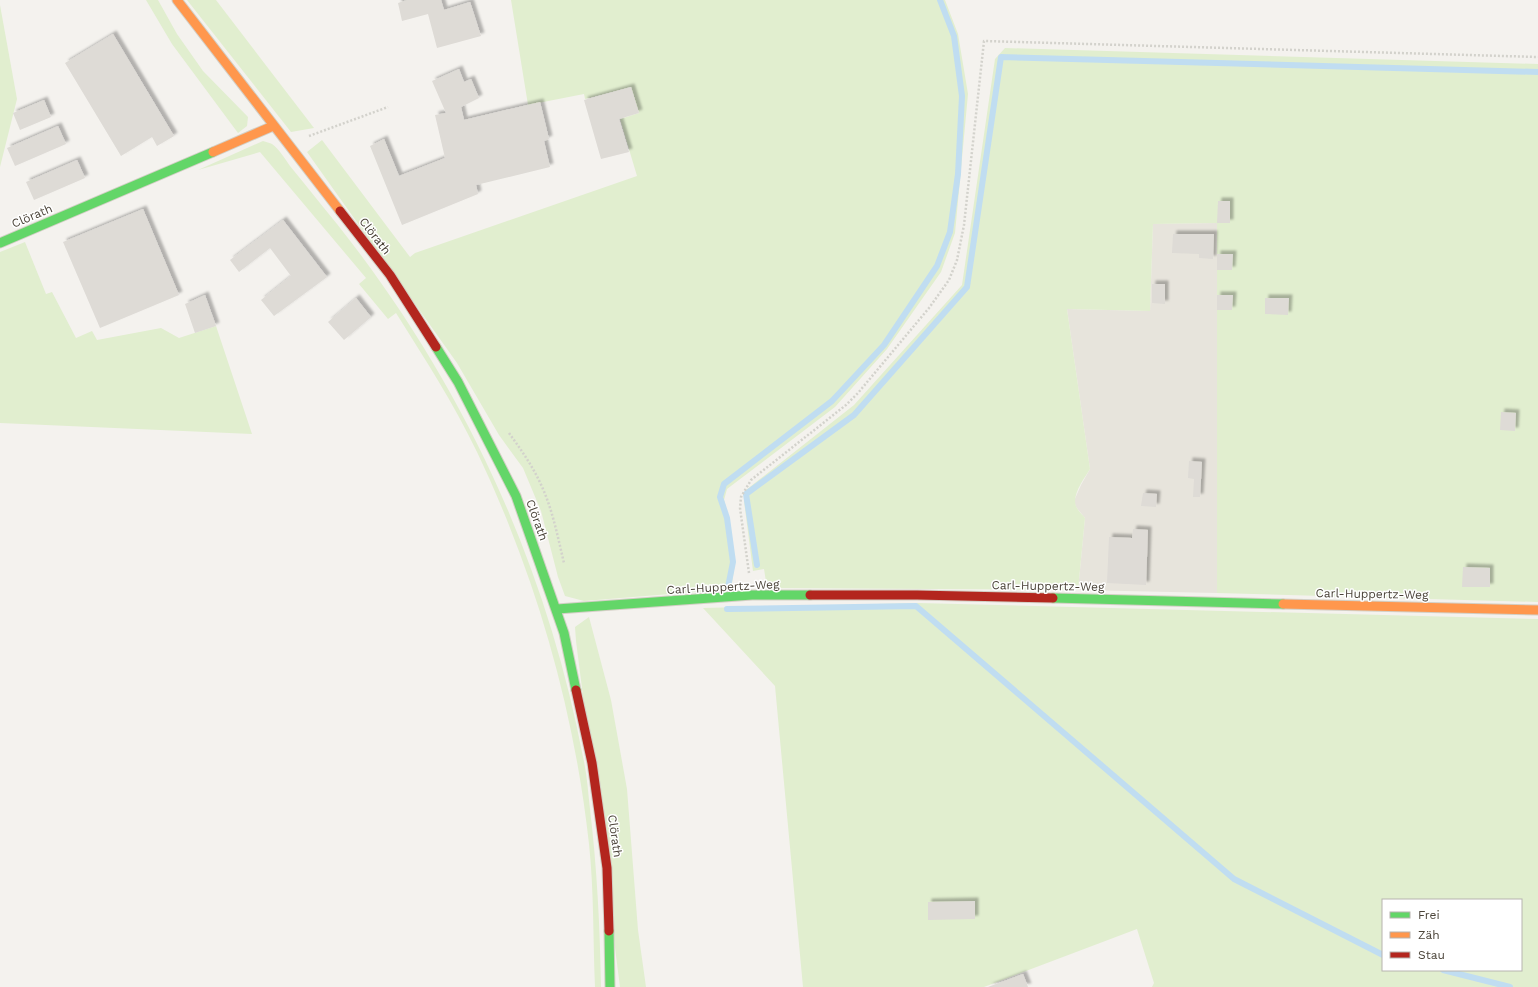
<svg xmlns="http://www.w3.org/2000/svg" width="1538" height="987" viewBox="0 0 1538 987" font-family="'Work Sans',sans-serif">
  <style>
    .residential { fill: #e7e4dc }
    .green { fill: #e1eecf; fill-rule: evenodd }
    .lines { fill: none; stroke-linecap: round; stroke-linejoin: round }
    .stream { stroke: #c0ddf1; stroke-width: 6 }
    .building { fill: #dedbd6; filter: url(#shadow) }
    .fast-casing { stroke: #d3cfc5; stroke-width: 11 }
    .slow-casing { stroke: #d3cfc5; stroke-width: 11 }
    .jam-casing { stroke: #d3cfc5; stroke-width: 11 }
    .path { stroke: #d3d2cc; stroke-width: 2.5; stroke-dasharray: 2 2; stroke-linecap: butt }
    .fast { stroke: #63d668; stroke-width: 9 }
    .slow { stroke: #ff974d; stroke-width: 9 }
    .jam { stroke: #b3261e; stroke-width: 9 }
    .labels { text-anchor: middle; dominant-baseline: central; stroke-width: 3; stroke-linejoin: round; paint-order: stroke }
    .street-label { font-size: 12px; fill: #4b4439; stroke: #fff }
  </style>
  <defs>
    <filter id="shadow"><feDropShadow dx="3.5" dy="-3.5" stdDeviation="1" flood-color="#0004"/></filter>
  </defs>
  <rect width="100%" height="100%" fill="#f4f2ee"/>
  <!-- residential -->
  <path class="residential" d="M 1217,223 L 1217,593 L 1078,590 L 1085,518 L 1076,507 L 1074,501 L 1081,485 L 1090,469 L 1067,309 L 1150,311 L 1153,224 Z"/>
  <!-- green -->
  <g class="green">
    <path d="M 146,0 L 158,0 L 177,34 L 203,71 L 248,117 L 247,126 L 238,133 L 172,44 Z"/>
    <path d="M 187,0 L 216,0 L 314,128 L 291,132 Z"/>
    <path d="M 511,0 L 945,0 L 958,34 L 968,94 L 955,233 L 941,272 L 887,349 L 835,407 L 727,489 L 724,500 L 729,518 L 735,564 L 731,589 L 584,601 L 565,596 L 558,577 L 541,511 L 523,468 L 499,435 L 457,363 L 307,152 L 322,140 L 410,257 L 415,253 L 637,176 L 620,119 L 639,113 L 631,87 L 585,99 L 584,94 L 528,105 Z"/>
    <path d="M 0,5 L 17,99 L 0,167 Z"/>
    <path d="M 1005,48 L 1538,64 L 1538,602 L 1217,593 L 1217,223 L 1153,224 L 1150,311 L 1067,309 L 1090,469 C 1084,479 1070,497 1077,508 C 1079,512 1083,515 1085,518 L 1078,590 L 767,588 L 764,569 L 753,571 L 744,501 L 746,490 L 854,405 L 962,285 L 995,59 Z"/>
    <path d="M 263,141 C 266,142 270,143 272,144 C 279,149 285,159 290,166 C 306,185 321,205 337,224 C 461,380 546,562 583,757 C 587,774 588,792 590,809 C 597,868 600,927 601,987 L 595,987 C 593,940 594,891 589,844 C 574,708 536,576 477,452 C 454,404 425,359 396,313 L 388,319 L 359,284 L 366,278 L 260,152 L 198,170 Z"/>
    <path d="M 25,242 L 46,294 L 52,292 L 76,338 L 92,331 L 97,340 L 161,328 L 179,338 L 216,326 L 252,434 L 0,423 L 0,252 Z"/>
    <path d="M 918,603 L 1538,619 L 1538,987 L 1152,987 L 1154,983 L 1137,929 L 984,987 L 803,987 L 775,686 L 703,608 ZM 1383,900 L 1521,900 L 1521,970 L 1383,970 Z"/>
    <path d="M 589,617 L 611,700 L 627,789 L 638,930 L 646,987 L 620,987 L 576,641 L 575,627 Z"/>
  </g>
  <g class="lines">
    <!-- stream -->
    <g class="stream">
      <path d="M 757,565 L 746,494 L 854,415 L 967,287 L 1001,57 L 1538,72"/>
      <path d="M 728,587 L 733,562 L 727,518 L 720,497 L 724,484 L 832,401 L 884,345 L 937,266 L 950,232 L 958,174 L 962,96 L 954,36 L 940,0"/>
      <path d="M 727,609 L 916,606 L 1234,879 L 1383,955"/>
      <path d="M 1443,970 L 1510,987"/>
    </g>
  </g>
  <!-- building -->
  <g class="building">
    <path d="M 407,0 L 441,0 L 444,10 L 470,2 L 481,36 L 437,48 L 428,14 L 402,21 L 398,3 Z"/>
    <path d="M 113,34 L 174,136 L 157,146 L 152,137 L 121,156 L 65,63 Z"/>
    <path d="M 459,69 L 464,82 L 471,79 L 479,98 L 461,107 L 464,120 L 540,102 L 549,139 L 544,141 L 550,167 L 476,185 L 478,194 L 402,225 L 370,146 L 384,139 L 399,176 L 445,158 L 435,115 L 446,113 L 432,81 Z"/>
    <path d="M 631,87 L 639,113 L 619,119 L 629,152 L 601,159 L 584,100 Z"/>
    <path d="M 44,100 L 51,117 L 20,130 L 13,113 Z"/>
    <path d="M 58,126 L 66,144 L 15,166 L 7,148 Z"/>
    <path d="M 77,160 L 85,178 L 34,200 L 26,182 Z"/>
    <path d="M 1218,201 L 1230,201 L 1230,223 L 1217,223 Z"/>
    <path d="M 143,209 L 179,295 L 100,328 L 63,242 Z"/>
    <path d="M 283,220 L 327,277 L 274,316 L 261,300 L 291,276 L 270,248 L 239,272 L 230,260 Z"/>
    <path d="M 1173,234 L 1214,234 L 1213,259 L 1199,258 L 1199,254 L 1172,253 Z"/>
    <path d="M 1217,254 L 1233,254 L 1232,270 L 1217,270 Z"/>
    <path d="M 1152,284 L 1165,284 L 1165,304 L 1152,303 Z"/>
    <path d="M 205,295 L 216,326 L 195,333 L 185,304 Z"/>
    <path d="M 1217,295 L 1233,295 L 1232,310 L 1217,310 Z"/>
    <path d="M 356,298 L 371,317 L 344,340 L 328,322 Z"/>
    <path d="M 1265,298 L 1289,298 L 1288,315 L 1265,314 Z"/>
    <path d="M 1501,412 L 1516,413 L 1515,431 L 1500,430 Z"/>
    <path d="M 1189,461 L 1202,462 L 1200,497 L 1193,497 L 1194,479 L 1188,478 Z"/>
    <path d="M 1143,493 L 1157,494 L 1156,507 L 1141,506 Z"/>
    <path d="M 1133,529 L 1148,530 L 1146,585 L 1107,583 L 1109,537 L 1132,538 Z"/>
    <path d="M 1463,567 L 1490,568 L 1490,587 L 1462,587 Z"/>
    <path d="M 975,901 L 975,919 L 928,920 L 928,902 Z"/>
    <path d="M 1023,974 L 1028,987 L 988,987 Z"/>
  </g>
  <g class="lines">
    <defs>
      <g id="fast">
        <path d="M 0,243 L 213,152"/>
        <path d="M 436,347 L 458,382 L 516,496 L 564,633 L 576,690"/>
        <path d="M 1053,598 L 1283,604"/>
        <path d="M 557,609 L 752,595 L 810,595"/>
        <path d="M 609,931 L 610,987"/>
      </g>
      <g id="slow">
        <path d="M 177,0 L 340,211"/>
        <path d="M 213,152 L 273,126"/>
        <path d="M 1283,604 L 1538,610"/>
      </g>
      <g id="jam">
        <path d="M 340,211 L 390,275 L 436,347"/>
        <path d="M 810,595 L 917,595 L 1053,598"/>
        <path d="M 576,690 L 592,763 L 607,868 L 609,931"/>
      </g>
    </defs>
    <!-- fast casing -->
    <use href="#fast" class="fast-casing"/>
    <!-- slow casing -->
    <use href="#slow" class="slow-casing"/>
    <!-- jam casing -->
    <use href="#jam" class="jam-casing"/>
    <!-- path -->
    <g class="path">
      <path d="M 309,136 L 388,107"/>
      <path d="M 509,433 C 522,451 534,468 543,489 C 553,512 558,538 564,563"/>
      <path d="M 749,573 L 740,508 L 741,497 L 751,480 L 846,405 L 858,393 L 929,308 L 949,280 L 957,260 L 964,225 L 984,41 L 1538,57"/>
    </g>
    <!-- fast -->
    <use href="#fast" class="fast"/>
    <!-- slow -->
    <use href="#slow" class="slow"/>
    <!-- jam -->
    <use href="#jam" class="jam"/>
  </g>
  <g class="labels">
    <!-- street labels -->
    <g class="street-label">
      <text transform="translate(32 216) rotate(-23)">Clörath</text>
      <text transform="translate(375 236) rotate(52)">Clörath</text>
      <text transform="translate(537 520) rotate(70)">Clörath</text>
      <text transform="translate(1048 586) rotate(1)">Carl-Huppertz-Weg</text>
      <text transform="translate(723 587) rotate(-3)">Carl-Huppertz-Weg</text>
      <text transform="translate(1372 594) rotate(1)">Carl-Huppertz-Weg</text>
      <text transform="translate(615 836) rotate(82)">Clörath</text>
    </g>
  </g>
  <!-- legend -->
  <rect x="1382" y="899" width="140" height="72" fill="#ffffff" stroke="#b7b4b0"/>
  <rect x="1390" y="912" width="20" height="6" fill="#63d668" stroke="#b7b4b0"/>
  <text x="1418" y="919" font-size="12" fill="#4b4439">Frei</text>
  <rect x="1390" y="932" width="20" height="6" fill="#ff974d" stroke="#b7b4b0"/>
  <text x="1418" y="939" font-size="12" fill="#4b4439">Zäh</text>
  <rect x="1390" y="952" width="20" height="6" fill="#b3261e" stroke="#b7b4b0"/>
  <text x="1418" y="959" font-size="12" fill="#4b4439">Stau</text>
</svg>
